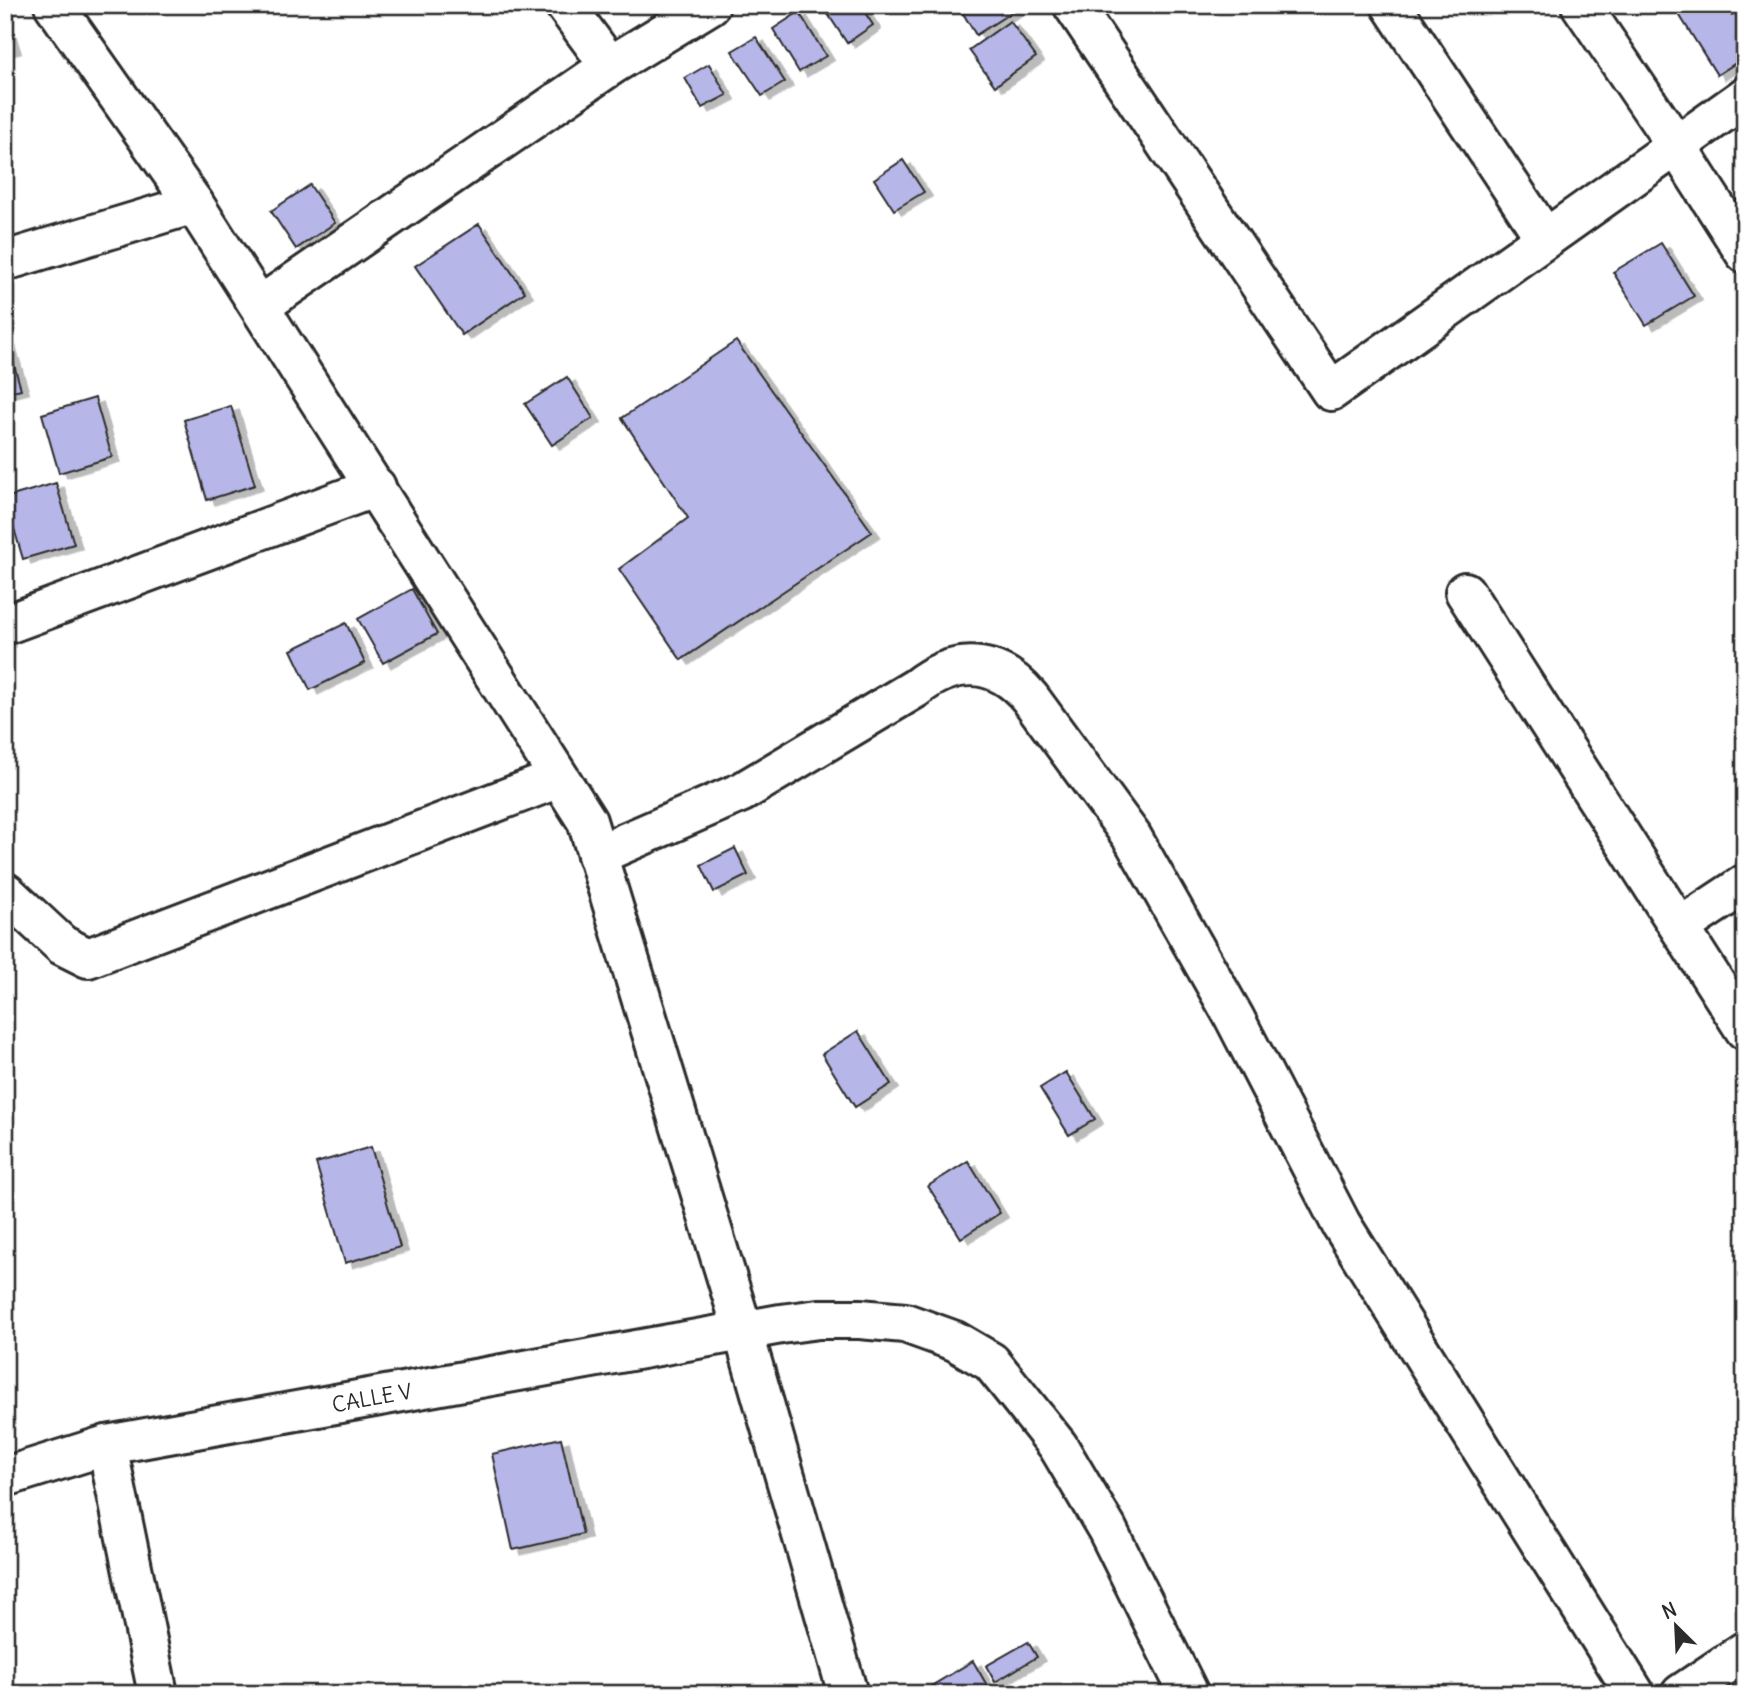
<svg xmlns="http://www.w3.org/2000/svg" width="1750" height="1699" viewBox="0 0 1750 1699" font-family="Delius,sans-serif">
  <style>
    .building { fill: #b6b7e8; stroke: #2b2b2b; stroke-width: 2; filter: url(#shadow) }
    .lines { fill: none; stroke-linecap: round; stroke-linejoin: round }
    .minor-casing { stroke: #2b2b2b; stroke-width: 44 }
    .minor { stroke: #fff; stroke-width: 38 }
    .labels { text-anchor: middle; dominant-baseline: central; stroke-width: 6; stroke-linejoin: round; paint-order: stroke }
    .street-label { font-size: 21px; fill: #2b2b2b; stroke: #fff }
  </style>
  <defs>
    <filter id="shadow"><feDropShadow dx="8" dy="4.5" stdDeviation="0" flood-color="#0004"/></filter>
  </defs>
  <rect width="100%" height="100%" fill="#fff"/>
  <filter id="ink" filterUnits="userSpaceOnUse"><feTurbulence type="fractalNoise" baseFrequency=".0143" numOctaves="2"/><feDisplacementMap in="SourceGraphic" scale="14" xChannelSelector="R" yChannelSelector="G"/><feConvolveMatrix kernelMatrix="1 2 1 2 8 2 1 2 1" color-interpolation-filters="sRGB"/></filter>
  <g filter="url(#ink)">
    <!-- building -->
    <g class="building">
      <path d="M 822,5 L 860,5 L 873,25 L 847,43 Z"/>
      <path d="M 958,5 L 1012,5 L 1015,10 L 976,35 Z"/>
      <path d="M 1680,5 L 1724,5 L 1731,15 L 1745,6 L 1745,57 L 1717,75 L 1675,8 Z"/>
      <path d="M 799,12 L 826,56 L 799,72 L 773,29 Z"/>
      <path d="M 1010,21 L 1036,57 L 995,86 L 969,50 Z"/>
      <path d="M 5,23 L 13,49 L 5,51 Z"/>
      <path d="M 756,37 L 785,82 L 762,96 L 732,51 Z"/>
      <path d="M 709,64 L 727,95 L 702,108 L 685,78 Z"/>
      <path d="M 903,160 L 924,192 L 894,210 L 874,179 Z"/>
      <path d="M 310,185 L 335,223 L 296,249 L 271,211 Z"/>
      <path d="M 479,224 L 525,292 L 462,335 L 415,266 Z"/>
      <path d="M 1661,243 L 1694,296 L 1646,325 L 1613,272 Z"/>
      <path d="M 5,334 L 21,389 L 5,393 Z"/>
      <path d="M 736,341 L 872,532 L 681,660 L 619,569 L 688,518 L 622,418 Z"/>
      <path d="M 567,377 L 593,418 L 552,445 L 525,404 Z"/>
      <path d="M 95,398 L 112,457 L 59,473 L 42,414 Z"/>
      <path d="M 231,406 L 255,485 L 207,500 L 184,420 Z"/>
      <path d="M 56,483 L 74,544 L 23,559 L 5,498 Z"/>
      <path d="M 412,589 L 437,634 L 383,663 L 358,619 Z"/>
      <path d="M 346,623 L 365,663 L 310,690 L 291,650 Z"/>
      <path d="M 735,848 L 748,875 L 714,892 L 701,865 Z"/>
      <path d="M 858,1031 L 891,1084 L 855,1107 L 822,1054 Z"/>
      <path d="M 1066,1072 L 1095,1119 L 1069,1135 L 1040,1088 Z"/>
      <path d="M 371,1147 L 400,1247 L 345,1263 L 316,1163 Z"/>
      <path d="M 968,1161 L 1000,1213 L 961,1238 L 928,1186 Z"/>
      <path d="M 561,1438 L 583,1534 L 513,1550 L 492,1454 Z"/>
      <path d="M 1028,1642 L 1037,1657 L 995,1682 L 986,1666 Z"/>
      <path d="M 973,1661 L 992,1694 L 918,1694 Z"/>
    </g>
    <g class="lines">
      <defs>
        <g id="minor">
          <path d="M 54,5 L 194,204 L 587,821 L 743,1331 L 848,1694"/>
          <path d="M 565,5 L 610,66"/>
          <path d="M 1073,5 L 1331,391 L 1745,97"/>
          <path d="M 1391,5 L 1545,238"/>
          <path d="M 1581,5 L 1676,145 L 1745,253"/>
          <path d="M 5,261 L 194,204"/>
          <path d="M 260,306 L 610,66 L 710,5"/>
          <path d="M 1465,592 L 1745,1030"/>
          <path d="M 5,625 L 376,487"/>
          <path d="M 597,855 L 742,792 L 916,688 C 955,657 997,658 1030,698 L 1132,837 L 1234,1017 L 1341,1224 L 1635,1694"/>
          <path d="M 5,892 L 62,945 L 88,958 L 559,778"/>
          <path d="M 1680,927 L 1745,884"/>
          <path d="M 107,1445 L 158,1694"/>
          <path id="s1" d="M 5,1477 L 107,1445 L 781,1324 L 819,1319 L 860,1319 L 905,1323 L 955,1341 L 991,1362 L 1058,1446 L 1107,1529 L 1189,1694"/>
          <path d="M 1681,1694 L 1745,1651"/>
        </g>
      </defs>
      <!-- minor casing -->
      <use href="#minor" class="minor-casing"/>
      <!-- minor -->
      <use href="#minor" class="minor"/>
    </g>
  </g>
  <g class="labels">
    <!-- street labels -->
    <g class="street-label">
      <text stroke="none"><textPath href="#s1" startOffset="376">CALLE V</textPath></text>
    </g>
  </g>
  <!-- margin -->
  <rect width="1750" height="1699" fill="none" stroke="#fff" stroke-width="28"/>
  <rect x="14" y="14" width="1722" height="1671" fill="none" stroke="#2b2b2b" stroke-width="2.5" filter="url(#ink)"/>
  <!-- north arrow -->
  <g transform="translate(1676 1626) rotate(336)" stroke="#ffffff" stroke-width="5" paint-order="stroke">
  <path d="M0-5L12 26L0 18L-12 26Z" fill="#2b2b2b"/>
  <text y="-10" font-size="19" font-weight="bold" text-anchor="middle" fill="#2b2b2b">N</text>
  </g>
</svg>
